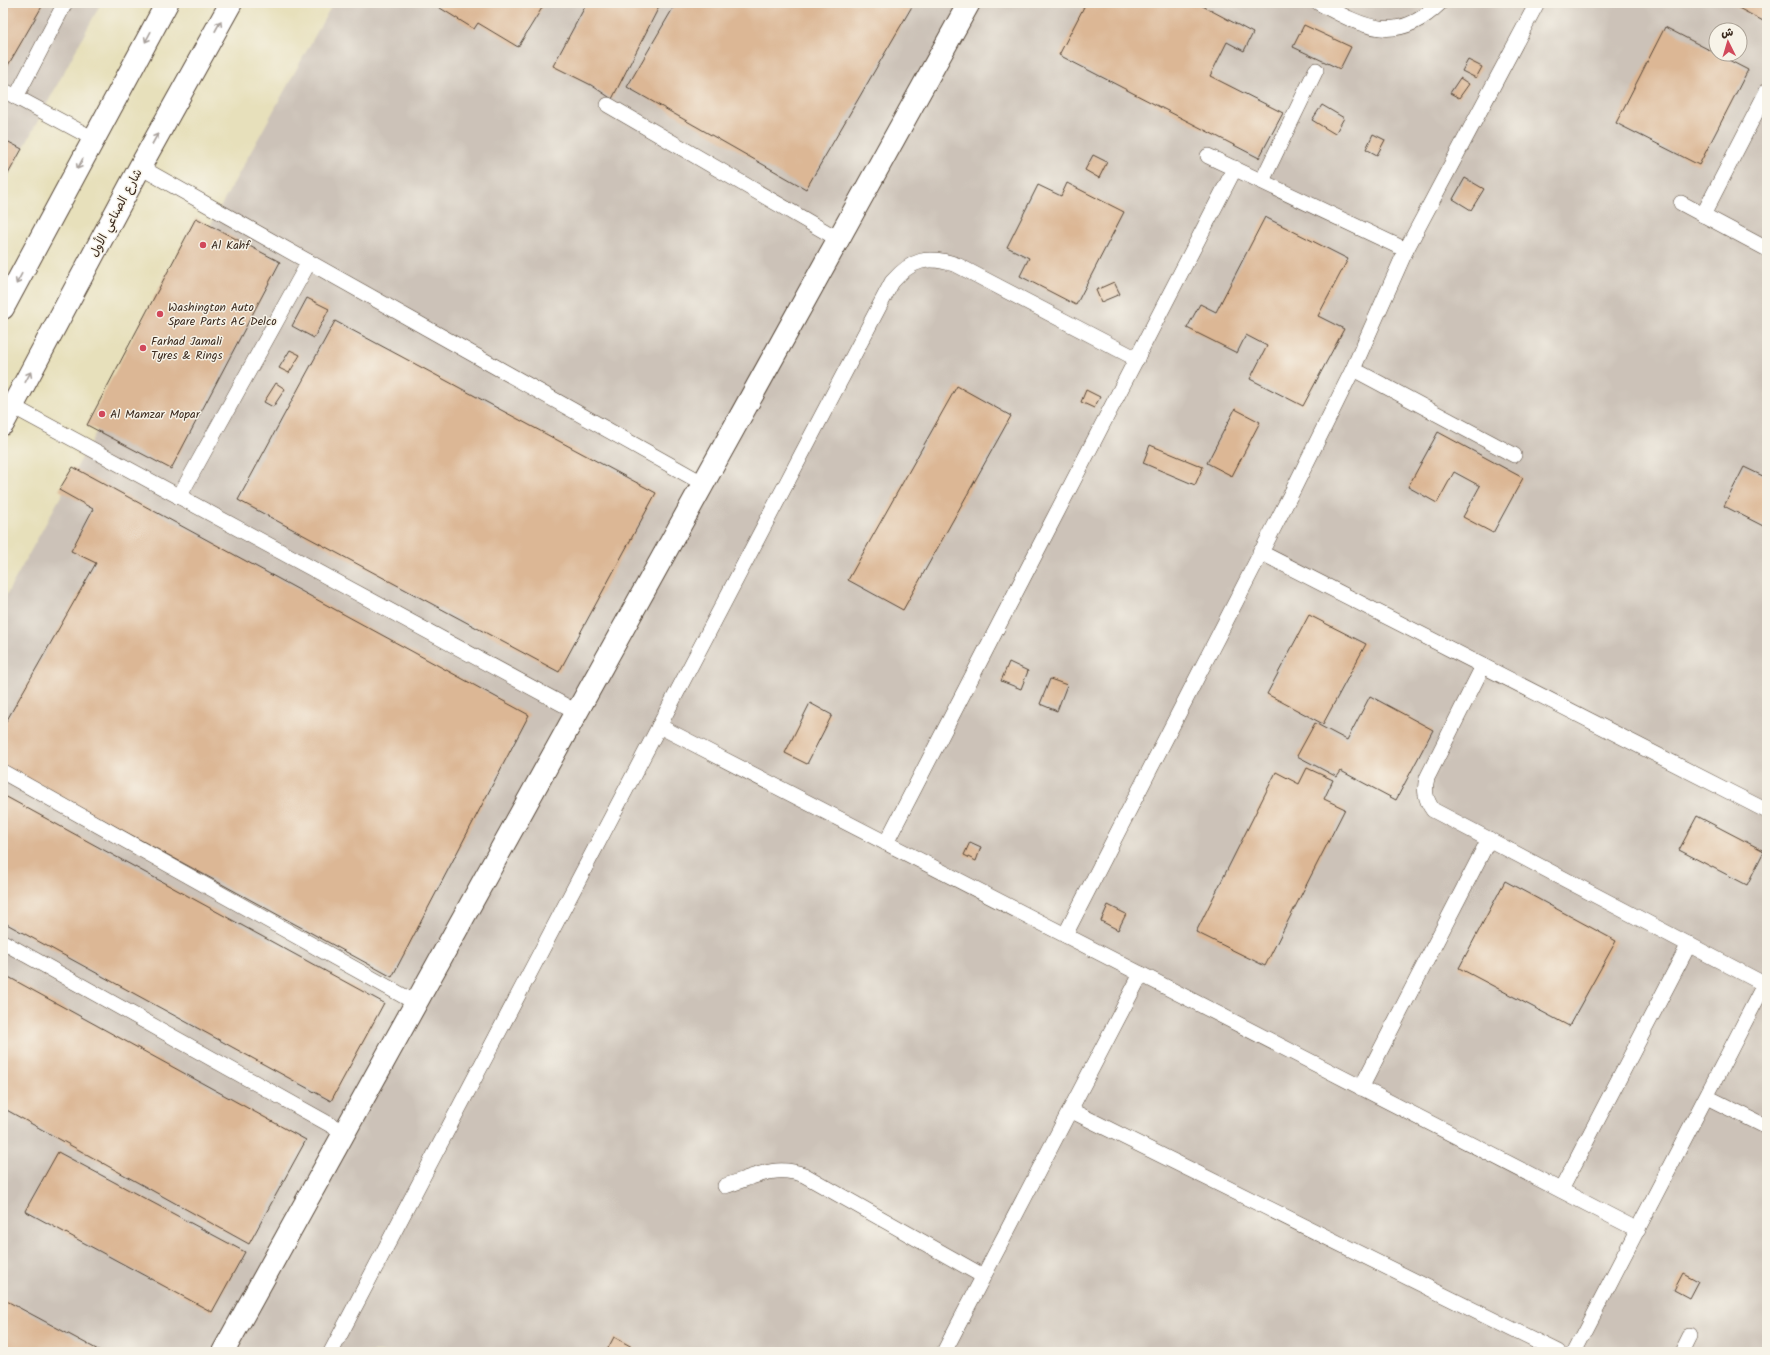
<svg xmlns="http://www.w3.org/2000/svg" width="1770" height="1355" viewBox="0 0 1770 1355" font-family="Kalam,'Playpen Sans Arabic',sans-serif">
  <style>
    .industrial { fill: #ccc2b8; fill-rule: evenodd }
    .building { fill: #dcb795 }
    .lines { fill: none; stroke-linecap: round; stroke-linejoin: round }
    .lane-casing { stroke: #554536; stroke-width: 16 }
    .street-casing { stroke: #554536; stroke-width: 24 }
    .secondary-casing { stroke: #554536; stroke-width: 24 }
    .lane { stroke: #fff; stroke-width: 15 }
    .street { stroke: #fff; stroke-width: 22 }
    .secondary { stroke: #fff; stroke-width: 22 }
    .oneway { stroke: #a79f9a }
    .poi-dot { fill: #d1495b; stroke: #f7f3e8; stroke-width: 1.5 }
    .labels { text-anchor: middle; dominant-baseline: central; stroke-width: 3; stroke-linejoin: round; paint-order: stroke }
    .street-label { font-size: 12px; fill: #3b2a1e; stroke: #f7f3e8 }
    .poi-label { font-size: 12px; fill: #3b2a1e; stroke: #f7f3e8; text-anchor: start }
  </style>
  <rect width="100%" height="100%" fill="#f7f3e8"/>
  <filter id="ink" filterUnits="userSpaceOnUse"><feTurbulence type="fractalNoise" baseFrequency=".025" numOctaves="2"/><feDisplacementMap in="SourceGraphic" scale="8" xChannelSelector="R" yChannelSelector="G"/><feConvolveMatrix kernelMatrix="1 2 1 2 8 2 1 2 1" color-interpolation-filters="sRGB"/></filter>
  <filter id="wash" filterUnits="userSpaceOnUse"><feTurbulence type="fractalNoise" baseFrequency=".012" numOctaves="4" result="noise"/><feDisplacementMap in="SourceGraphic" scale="16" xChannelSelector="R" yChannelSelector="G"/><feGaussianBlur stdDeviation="0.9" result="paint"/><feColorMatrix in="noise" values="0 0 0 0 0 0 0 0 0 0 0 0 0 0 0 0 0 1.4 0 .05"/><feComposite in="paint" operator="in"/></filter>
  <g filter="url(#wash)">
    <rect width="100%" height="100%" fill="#e7e0bb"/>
    <!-- industrial -->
    <g class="industrial">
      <path d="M 3,3 L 101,3 L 3,186 Z"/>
      <path d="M 333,3 L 1767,3 L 1767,1352 L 3,1352 L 3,601 ZM 1716,30 L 1740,30 L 1740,54 L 1716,54 Z"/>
    </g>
    <g id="blocks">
      <!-- building -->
      <g class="building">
        <path d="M 3,3 L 44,3 L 7,67 L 3,65 Z"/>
        <path d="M 432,3 L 545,3 L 518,47 L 478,23 L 474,29 Z"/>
        <path d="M 587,3 L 661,3 L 612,99 L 591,85 L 553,66 Z"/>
        <path d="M 676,3 L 914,3 L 806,189 L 627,87 Z"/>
        <path d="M 1086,3 L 1197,3 L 1253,33 L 1244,51 L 1227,42 L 1210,76 L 1283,113 L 1259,158 L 1059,55 Z"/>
        <path d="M 1729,3 L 1767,3 L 1767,23 Z"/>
        <path d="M 1304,25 L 1351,47 L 1340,69 L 1293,47 Z"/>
        <path d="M 1665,27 L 1748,70 L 1699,165 L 1616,123 Z"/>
        <path d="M 1468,60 L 1482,67 L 1476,78 L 1462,71 Z"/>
        <path d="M 1460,78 L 1469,84 L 1459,98 L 1450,93 Z"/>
        <path d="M 1322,105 L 1344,118 L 1335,134 L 1312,120 Z"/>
        <path d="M 1373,134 L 1385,140 L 1377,155 L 1366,149 Z"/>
        <path d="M 3,139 L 22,149 L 3,183 Z"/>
        <path d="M 1093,155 L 1107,162 L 1099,178 L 1085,170 Z"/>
        <path d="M 1465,178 L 1484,189 L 1471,210 L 1453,199 Z"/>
        <path d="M 1067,183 L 1124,212 L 1076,305 L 1020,276 L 1029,258 L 1007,247 L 1038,185 L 1061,196 Z"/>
        <path d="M 1265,217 L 1348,259 L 1318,316 L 1344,329 L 1303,406 L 1250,379 L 1267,346 L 1246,335 L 1237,353 L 1187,328 L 1200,304 L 1216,312 Z"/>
        <path d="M 196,218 L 280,262 L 171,469 L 87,425 Z"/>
        <path d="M 1114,282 L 1120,294 L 1101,302 L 1096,290 Z"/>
        <path d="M 307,298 L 329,309 L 314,338 L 292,326 Z"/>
        <path d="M 335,321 L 656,493 L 559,672 L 238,500 Z"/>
        <path d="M 290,350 L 300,355 L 289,373 L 279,368 Z"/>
        <path d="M 276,383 L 285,389 L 273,407 L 264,402 Z"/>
        <path d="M 957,386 L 1011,416 L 903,610 L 848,580 Z"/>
        <path d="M 1086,390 L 1100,397 L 1094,408 L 1081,402 Z"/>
        <path d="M 1235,409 L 1260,422 L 1232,476 L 1207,463 Z"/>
        <path d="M 1438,432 L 1523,478 L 1493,533 L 1463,517 L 1480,486 L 1454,472 L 1437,503 L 1408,487 Z"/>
        <path d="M 1150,445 L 1203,467 L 1195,485 L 1143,463 Z"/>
        <path d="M 73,467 L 529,715 L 392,977 L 3,765 L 3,727 L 96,563 L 71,551 L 93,509 L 59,490 Z"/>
        <path d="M 1744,467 L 1767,478 L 1767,528 L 1724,506 Z"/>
        <path d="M 1309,615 L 1366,644 L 1323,724 L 1267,694 Z"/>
        <path d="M 1009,662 L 1028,671 L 1021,689 L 1001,681 Z"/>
        <path d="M 1050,679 L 1067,685 L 1057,711 L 1040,704 Z"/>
        <path d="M 1370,696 L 1433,730 L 1396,800 L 1341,771 L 1337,777 L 1297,756 L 1315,723 L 1347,740 Z"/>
        <path d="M 810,703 L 832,715 L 807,764 L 785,753 Z"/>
        <path d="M 1307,768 L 1333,780 L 1324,799 L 1345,809 L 1265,966 L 1196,932 L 1276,772 L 1299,784 Z"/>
        <path d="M 3,795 L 384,1003 L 331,1101 L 3,922 Z"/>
        <path d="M 1697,816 L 1764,851 L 1747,885 L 1679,850 Z"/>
        <path d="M 970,842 L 981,847 L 976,861 L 964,855 Z"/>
        <path d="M 1505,881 L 1616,941 L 1569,1026 L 1459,968 Z"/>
        <path d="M 1108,905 L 1126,914 L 1118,930 L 1101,921 Z"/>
        <path d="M 3,974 L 306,1140 L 249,1244 L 3,1108 Z"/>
        <path d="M 58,1152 L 245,1252 L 212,1312 L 25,1211 Z"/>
        <path d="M 1683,1273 L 1698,1281 L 1689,1298 L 1674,1290 Z"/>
        <path d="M 3,1299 L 102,1352 L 3,1352 Z"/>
        <path d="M 614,1337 L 641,1352 L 606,1352 Z"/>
      </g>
    </g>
  </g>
  <g filter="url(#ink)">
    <use href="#blocks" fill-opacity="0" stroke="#554536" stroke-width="1"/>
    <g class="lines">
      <defs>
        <g id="lane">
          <path d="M 1319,3 C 1365,28 1397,45 1440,3"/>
          <path d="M 3,90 L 94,139"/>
          <path d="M 16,97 L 65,3"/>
          <path d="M 608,105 L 838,239"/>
          <path d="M 1208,156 L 1406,250"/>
          <path d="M 140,167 L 704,484"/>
          <path d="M 1262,181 L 1316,70"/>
          <path d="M 1681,203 L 1767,249"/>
          <path d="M 1703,215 L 1767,91"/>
          <path d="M 1353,369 L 1514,455"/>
          <path d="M 12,406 L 577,712"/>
          <path d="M 179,497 L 309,262"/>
          <path d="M 1260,552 L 1767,811"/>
          <path d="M 1483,666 L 1427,778 C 1424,790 1425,799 1433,810 L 1764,984"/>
          <path d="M 659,726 L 1638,1230"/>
          <path d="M 3,772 L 416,1003"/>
          <path d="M 886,843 L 1235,168"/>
          <path d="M 1065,935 L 1292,492 L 1353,369 L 1406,250 L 1537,3"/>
          <path d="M 3,942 L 345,1133"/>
          <path d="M 1361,1088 L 1489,839"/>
          <path d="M 1707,1097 L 1767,1127"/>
          <path d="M 1070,1110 L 1558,1352"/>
          <path d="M 725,1186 C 753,1177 775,1164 804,1175 L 983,1276"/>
          <path d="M 1561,1190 L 1689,944"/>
          <path d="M 331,1352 L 892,282 C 912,259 928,255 957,265 L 1137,359"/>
          <path d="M 944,1352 L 1141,974"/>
          <path d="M 1574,1352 L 1767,979"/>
          <path d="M 1682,1352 L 1690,1336"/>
        </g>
        <path id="street" d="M 223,1352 L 969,3"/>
        <g id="secondary">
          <path d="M 3,308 L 167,3"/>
          <path d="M 3,424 L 140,167 L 231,3"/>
        </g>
      </defs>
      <!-- lane casing -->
      <use href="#lane" class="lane-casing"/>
      <!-- street casing -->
      <use href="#street" class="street-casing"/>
      <!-- secondary casing -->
      <use href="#secondary" class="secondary-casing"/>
      <!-- lane -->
      <use href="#lane" class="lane"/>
      <!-- street -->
      <use href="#street" class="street"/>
      <!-- secondary -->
      <use href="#secondary" class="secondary"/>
    </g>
    <!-- one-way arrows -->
    <defs><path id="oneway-shaft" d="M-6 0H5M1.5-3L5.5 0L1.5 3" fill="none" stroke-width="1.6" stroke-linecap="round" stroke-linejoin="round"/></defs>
    <g class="oneway">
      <use href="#oneway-shaft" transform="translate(218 26) rotate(-61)"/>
      <use href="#oneway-shaft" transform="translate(148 37) rotate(118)"/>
      <use href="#oneway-shaft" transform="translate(155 139) rotate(-61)"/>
      <use href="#oneway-shaft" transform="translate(80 164) rotate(118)"/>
      <use href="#oneway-shaft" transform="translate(19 279) rotate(118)"/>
      <use href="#oneway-shaft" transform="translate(28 377) rotate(-62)"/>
    </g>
  </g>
  <!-- markers -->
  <g class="poi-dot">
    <circle cx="203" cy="245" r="4"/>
    <circle cx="160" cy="314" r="4"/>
    <circle cx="143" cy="348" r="4"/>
    <circle cx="102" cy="414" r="4"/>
  </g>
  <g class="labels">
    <!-- street labels -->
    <g class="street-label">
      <text transform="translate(116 213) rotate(-62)">شارع الصناعي الأول</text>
    </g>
    <!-- poi labels -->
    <g class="poi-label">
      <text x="211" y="245">Al Kahf</text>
      <text x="168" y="307">Washington Auto<tspan x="168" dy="14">Spare Parts AC Delco</tspan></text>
      <text x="151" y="341">Farhad Jamali<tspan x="151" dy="14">Tyres &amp; Rings</tspan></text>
      <text x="110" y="414">Al Mamzar Mopar</text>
    </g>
  </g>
  <!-- margin -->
  <rect width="1770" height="1355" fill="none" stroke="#f7f3e8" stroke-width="16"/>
  <!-- north arrow -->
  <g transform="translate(1728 42) rotate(355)"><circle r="19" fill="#f7f3e8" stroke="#aca397"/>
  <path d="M0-3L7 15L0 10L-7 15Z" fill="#d1495b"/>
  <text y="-6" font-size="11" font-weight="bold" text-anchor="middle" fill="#3b2a1e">ش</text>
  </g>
</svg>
